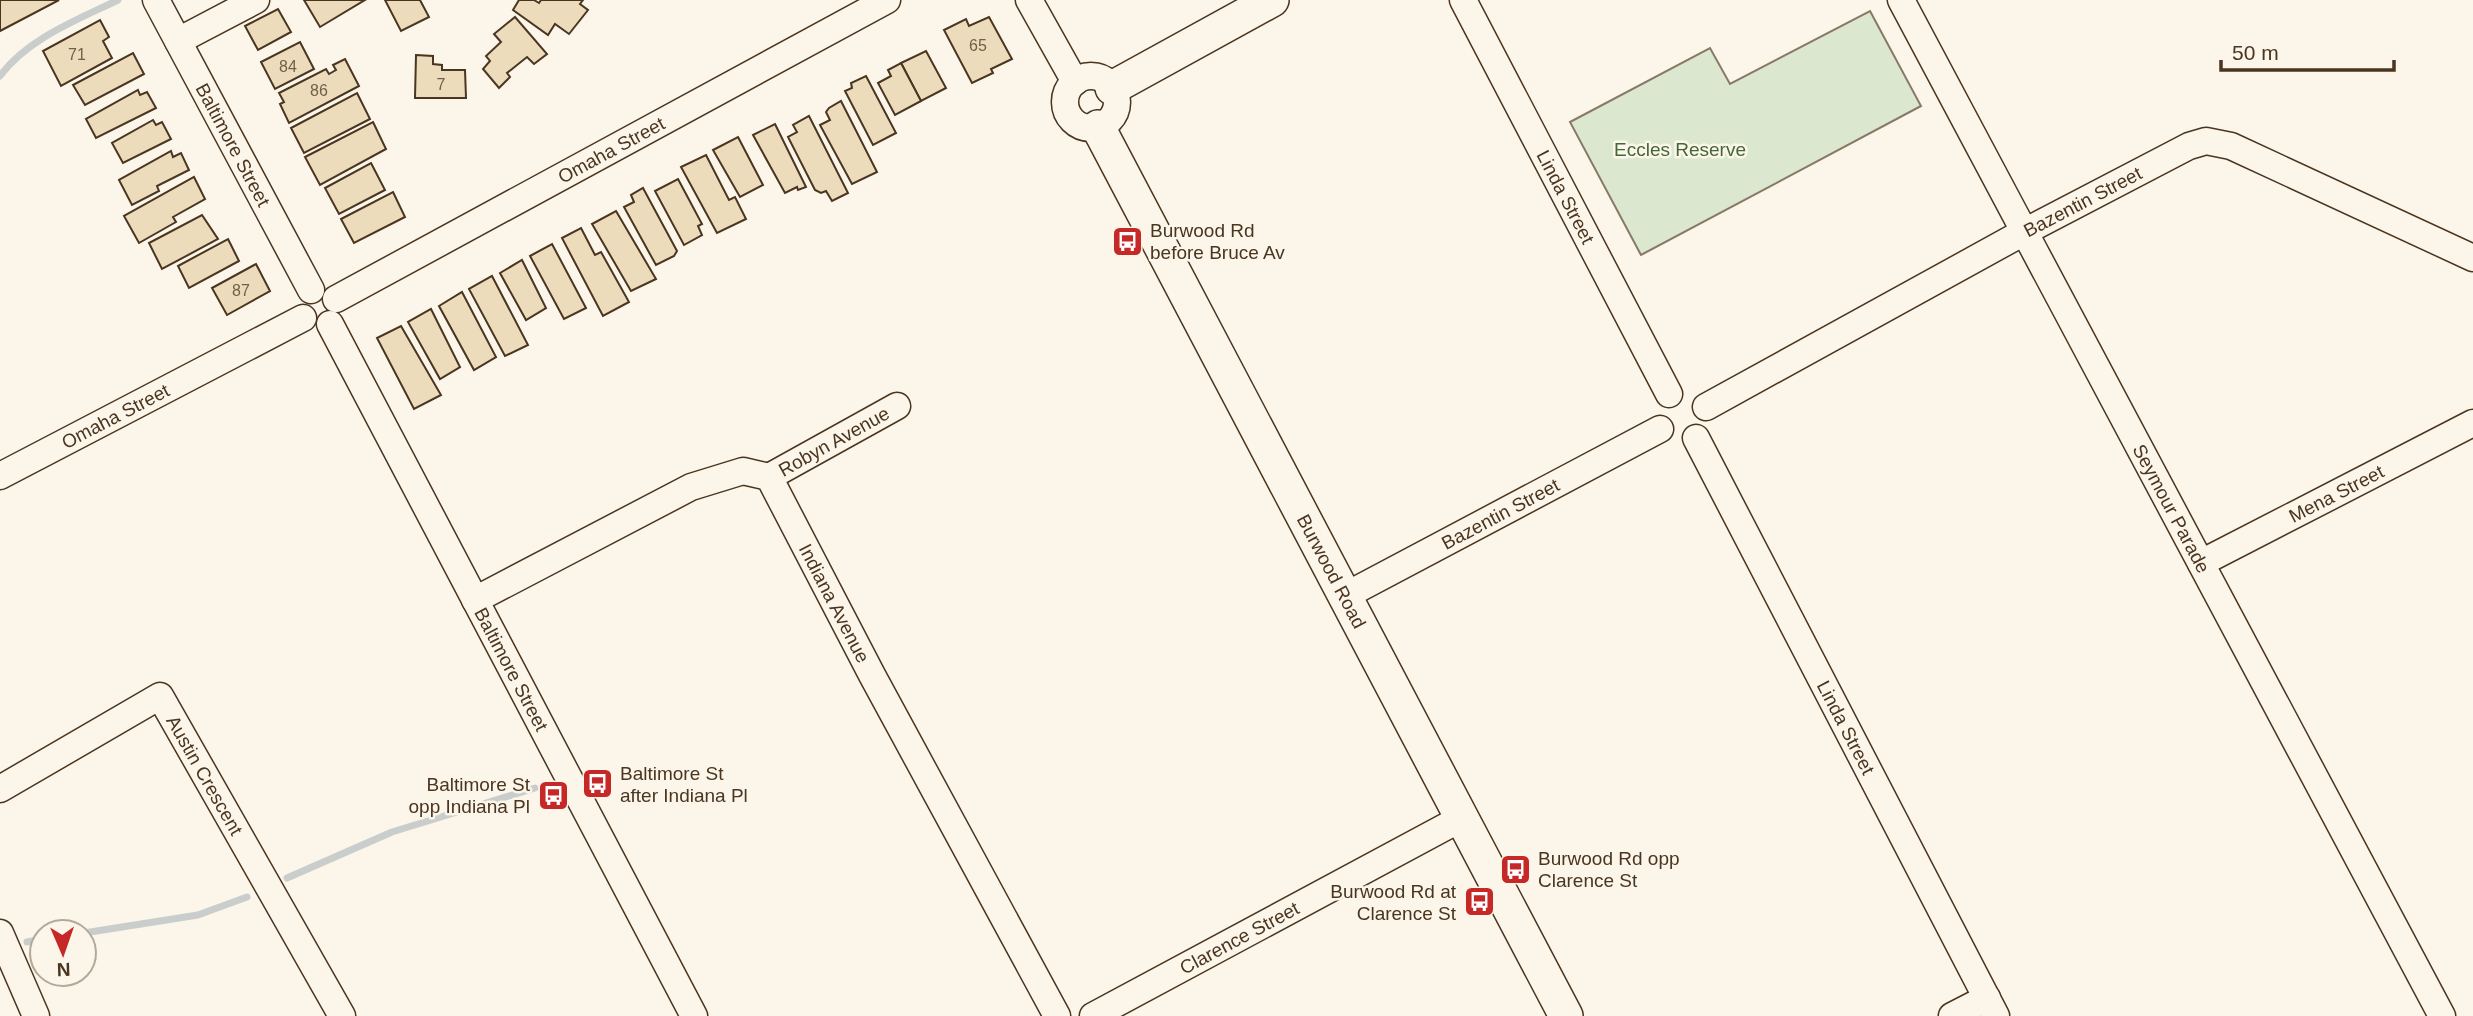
<svg xmlns="http://www.w3.org/2000/svg" width="2473" height="1016" viewBox="0 0 2473 1016" font-family="Arial,sans-serif">
  <style>
    .green { fill: #dce7d0; stroke: #887966; stroke-width: 2 }
    .lines { fill: none; stroke-linecap: round; stroke-linejoin: round }
    .stream { stroke: #c9cecd; stroke-width: 7 }
    .building { fill: #ecdcbc; stroke: #4a3520; stroke-width: 2 }
    .minor-casing { stroke: #4a3520; stroke-width: 29 }
    .major-casing { stroke: #4a3520; stroke-width: 36 }
    .minor { stroke: #fbf6e9; stroke-width: 26 }
    .major { stroke: #fbf6e9; stroke-width: 33 }
    .labels { text-anchor: middle; dominant-baseline: central; stroke-width: 5; stroke-linejoin: round; paint-order: stroke }
    .number-label { font-size: 16px; fill: #725f47 }
    .street-label { font-size: 19px; fill: #4a3520; stroke: #fbf6e9 }
    .park-label { font-size: 19px; fill: #436837; stroke: #fbf6e9 }
    .poi-label { font-size: 19px; fill: #4a3520; stroke: #fbf6e9; text-anchor: start }
  </style>
  <rect width="100%" height="100%" fill="#fbf6e9"/>
  <!-- green -->
  <path class="green" d="M 1870,11 L 1921,106 L 1641,255 L 1570,122 L 1710,48 L 1730,84 Z"/>
  <g class="lines">
    <!-- stream -->
    <g class="stream">
      <path d="M 0,76 C 27,39 77,20 118,0"/>
      <path d="M 287,878 L 392,832 L 535,788"/>
      <path d="M 84,933 L 198,915 L 247,897"/>
      <path d="M 27,942 L 42,939"/>
    </g>
  </g>
  <!-- building -->
  <g class="building">
    <path d="M 0,0 L 59,0 L 0,31 Z"/>
    <path d="M 304,0 L 365,0 L 320,27 Z"/>
    <path d="M 385,0 L 420,0 L 429,17 L 401,31 Z"/>
    <path d="M 519,0 L 534,0 L 539,3 L 541,0 L 583,0 L 580,4 L 588,10 L 569,34 L 555,24 L 548,35 L 513,10 Z"/>
    <path d="M 278,9 L 291,32 L 258,50 L 245,26 Z"/>
    <path d="M 515,17 L 547,54 L 534,64 L 527,57 L 507,73 L 510,77 L 499,88 L 483,69 L 490,61 L 486,56 L 501,42 L 494,34 Z"/>
    <path d="M 989,17 L 1012,59 L 991,69 L 993,73 L 972,83 L 944,30 L 966,19 L 969,26 Z"/>
    <path d="M 100,20 L 109,37 L 103,41 L 112,58 L 61,86 L 43,51 Z"/>
    <path d="M 300,42 L 314,69 L 275,89 L 261,62 Z"/>
    <path d="M 926,51 L 946,88 L 921,101 L 901,63 Z"/>
    <path d="M 133,53 L 144,74 L 85,105 L 73,85 Z"/>
    <path d="M 416,55 L 433,56 L 433,64 L 442,65 L 442,70 L 465,70 L 466,98 L 415,98 Z"/>
    <path d="M 345,59 L 359,86 L 289,123 L 280,104 L 284,102 L 279,93 L 326,69 L 329,74 L 336,70 L 333,65 Z"/>
    <path d="M 901,63 L 921,101 L 895,115 L 878,83 L 891,76 L 888,70 Z"/>
    <path d="M 866,76 L 896,133 L 873,145 L 845,91 L 852,88 L 851,83 Z"/>
    <path d="M 138,90 L 140,95 L 147,92 L 156,108 L 96,138 L 86,119 Z"/>
    <path d="M 357,93 L 370,119 L 304,153 L 291,128 Z"/>
    <path d="M 841,101 L 877,172 L 852,184 L 820,125 L 830,120 L 826,112 L 829,108 Z"/>
    <path d="M 809,116 L 848,193 L 832,201 L 826,191 L 821,193 L 815,190 L 788,137 L 797,132 L 793,125 Z"/>
    <path d="M 153,120 L 156,125 L 162,122 L 171,139 L 123,163 L 112,143 Z"/>
    <path d="M 373,122 L 386,149 L 320,185 L 305,157 Z"/>
    <path d="M 775,124 L 806,187 L 798,190 L 797,187 L 785,193 L 753,135 Z"/>
    <path d="M 738,137 L 763,185 L 740,197 L 713,150 Z"/>
    <path d="M 171,151 L 173,157 L 181,153 L 189,170 L 157,186 L 159,191 L 132,205 L 119,180 Z"/>
    <path d="M 706,155 L 729,200 L 735,197 L 746,219 L 717,233 L 681,167 Z"/>
    <path d="M 371,163 L 385,190 L 339,214 L 325,188 Z"/>
    <path d="M 194,177 L 205,199 L 173,217 L 176,222 L 139,243 L 124,216 Z"/>
    <path d="M 678,179 L 702,224 L 698,226 L 702,235 L 684,245 L 655,191 Z"/>
    <path d="M 643,188 L 677,251 L 674,256 L 656,265 L 624,207 L 634,202 L 631,195 Z"/>
    <path d="M 393,192 L 405,217 L 354,243 L 341,219 Z"/>
    <path d="M 616,211 L 656,279 L 631,291 L 592,224 Z"/>
    <path d="M 202,215 L 218,239 L 162,269 L 149,243 Z"/>
    <path d="M 581,228 L 595,255 L 601,252 L 629,302 L 603,316 L 562,238 Z"/>
    <path d="M 228,239 L 239,261 L 189,288 L 178,266 Z"/>
    <path d="M 552,244 L 586,308 L 564,319 L 530,256 Z"/>
    <path d="M 522,260 L 546,308 L 526,320 L 500,273 Z"/>
    <path d="M 256,264 L 270,291 L 227,315 L 212,288 Z"/>
    <path d="M 492,276 L 528,345 L 505,356 L 469,289 Z"/>
    <path d="M 462,292 L 496,357 L 474,370 L 439,306 Z"/>
    <path d="M 431,309 L 460,367 L 440,379 L 408,322 Z"/>
    <path d="M 401,326 L 441,395 L 414,409 L 377,338 Z"/>
  </g>
  <g class="lines">
    <defs>
      <g id="minor">
        <path id="s1" d="M 156,0 L 311,290"/>
        <path d="M 1029,0 L 1075,82"/>
        <path id="s2" d="M 1463,0 L 1669,394"/>
        <path id="s3" d="M 1901,0 L 2442,1016"/>
        <path d="M 178,41 L 256,0"/>
        <circle cx="1091" cy="102" r="26"/>
        <path id="s4" d="M 336,299 L 887,0"/>
        <path id="s5" d="M 330,324 L 694,1016"/>
        <path id="s6" d="M 1706,407 L 2024,232 L 2189,146 L 2206,141 L 2231,146 L 2473,258"/>
        <path id="s7" d="M 1696,438 L 1996,1016"/>
        <path id="s8" d="M 0,476 L 303,318"/>
        <path id="s9" d="M 769,477 L 897,406"/>
        <path id="s10" d="M 2201,563 L 2473,423"/>
        <path id="s11" d="M 1343,597 L 1660,429"/>
        <path id="s12" d="M 475,600 L 691,487 L 743,471 L 769,477 L 872,675 L 1057,1016"/>
        <path id="s13" d="M 0,789 L 160,696 L 342,1016"/>
        <path d="M 0,933 L 36,1016"/>
        <path id="s14" d="M 1093,1016 L 1460,819"/>
        <path d="M 1952,1016 L 1987,998"/>
      </g>
      <g id="major">
        <path d="M 1112,88 L 1272,0"/>
        <path id="s15" d="M 1098,127 L 1566,1016"/>
      </g>
    </defs>
    <!-- minor casing -->
    <use href="#minor" class="minor-casing"/>
    <!-- major casing -->
    <use href="#major" class="major-casing"/>
    <!-- minor -->
    <use href="#minor" class="minor"/>
    <!-- major -->
    <use href="#major" class="major"/>
  </g>
  <!-- icons -->
  <defs>
    <symbol id="bus-square" viewBox="-11 -11 22 22"><rect x="-9" y="-9" width="18" height="18" rx="4" fill="#c62828" stroke="#fbf6e9"/><path d="M-5-6H5V4H4V6H2V4H-2V6H-4V4H-5ZM-3.5-4V0h7V-4ZM-3.5 1.2v1.5H-2V1.2ZM2 1.2v1.5H3.5V1.2Z" fill="#fff"/></symbol>
  </defs>
  <g fill-rule="evenodd">
    <use href="#bus-square" x="1110" y="224" width="35" height="35"/>
    <use href="#bus-square" x="580" y="766" width="35" height="35"/>
    <use href="#bus-square" x="536" y="778" width="35" height="35"/>
    <use href="#bus-square" x="1498" y="852" width="35" height="35"/>
    <use href="#bus-square" x="1462" y="884" width="35" height="35"/>
  </g>
  <g class="labels">
    <!-- number labels -->
    <g class="number-label">
      <text x="978" y="45">65</text>
      <text x="77" y="54">71</text>
      <text x="288" y="66">84</text>
      <text x="441" y="84">7</text>
      <text x="319" y="90">86</text>
      <text x="241" y="290">87</text>
    </g>
    <!-- street labels -->
    <g class="street-label">
      <text stroke="none"><textPath href="#s1" startOffset="164">Baltimore Street</textPath></text>
      <text stroke="none"><textPath href="#s4" startOffset="313">Omaha Street</textPath></text>
      <text stroke="none"><textPath href="#s2" startOffset="222">Linda Street</textPath></text>
      <text stroke="none"><textPath href="#s6" startOffset="429">Bazentin Street</textPath></text>
      <text stroke="none"><textPath href="#s8" startOffset="130">Omaha Street</textPath></text>
      <text stroke="none"><textPath href="#s9" startOffset="74">Robyn Avenue</textPath></text>
      <text stroke="none"><textPath href="#s10" startOffset="152">Mena Street</textPath></text>
      <text stroke="none"><textPath href="#s3" startOffset="576">Seymour Parade</textPath></text>
      <text stroke="none"><textPath href="#s11" startOffset="178">Bazentin Street</textPath></text>
      <text stroke="none"><textPath href="#s15" startOffset="502">Burwood Road</textPath></text>
      <text stroke="none"><textPath href="#s12" startOffset="467">Indiana Avenue</textPath></text>
      <text stroke="none"><textPath href="#s5" startOffset="390">Baltimore Street</textPath></text>
      <text stroke="none"><textPath href="#s7" startOffset="326">Linda Street</textPath></text>
      <text stroke="none"><textPath href="#s13" startOffset="276">Austin Crescent</textPath></text>
      <text stroke="none"><textPath href="#s14" startOffset="166">Clarence Street</textPath></text>
    </g>
    <!-- park labels -->
    <g class="park-label">
      <text x="1680" y="149">Eccles Reserve</text>
    </g>
    <!-- poi labels -->
    <g class="poi-label">
      <text x="1150" y="230">Burwood Rd<tspan x="1150" dy="22">before Bruce Av</tspan></text>
      <text x="620" y="773">Baltimore St<tspan x="620" dy="22">after Indiana Pl</tspan></text>
      <text x="530" y="784" text-anchor="end">Baltimore St<tspan x="530" dy="22">opp Indiana Pl</tspan></text>
      <text x="1538" y="858">Burwood Rd opp<tspan x="1538" dy="22">Clarence St</tspan></text>
      <text x="1456" y="891" text-anchor="end">Burwood Rd at<tspan x="1456" dy="22">Clarence St</tspan></text>
    </g>
  </g>
  <!-- north arrow -->
  <g transform="translate(63 953) rotate(178)"><circle r="33" fill="#fbf6e9" stroke="#b4a999" stroke-width="2"/>
  <path d="M0-5L12 26L0 18L-12 26Z" fill="#c62828"/>
  <text y="-10" font-size="19" font-weight="bold" text-anchor="middle" fill="#4a3520">N</text>
  </g>
  <!-- scale -->
  <path d="M2221 60v10h173v-10" fill="none" stroke="#4a3520" stroke-width="3.5"/>
  <text x="2232" y="60" font-size="21" fill="#4a3520" stroke="#fbf6e9" stroke-width="5" paint-order="stroke">50 m</text>
</svg>
